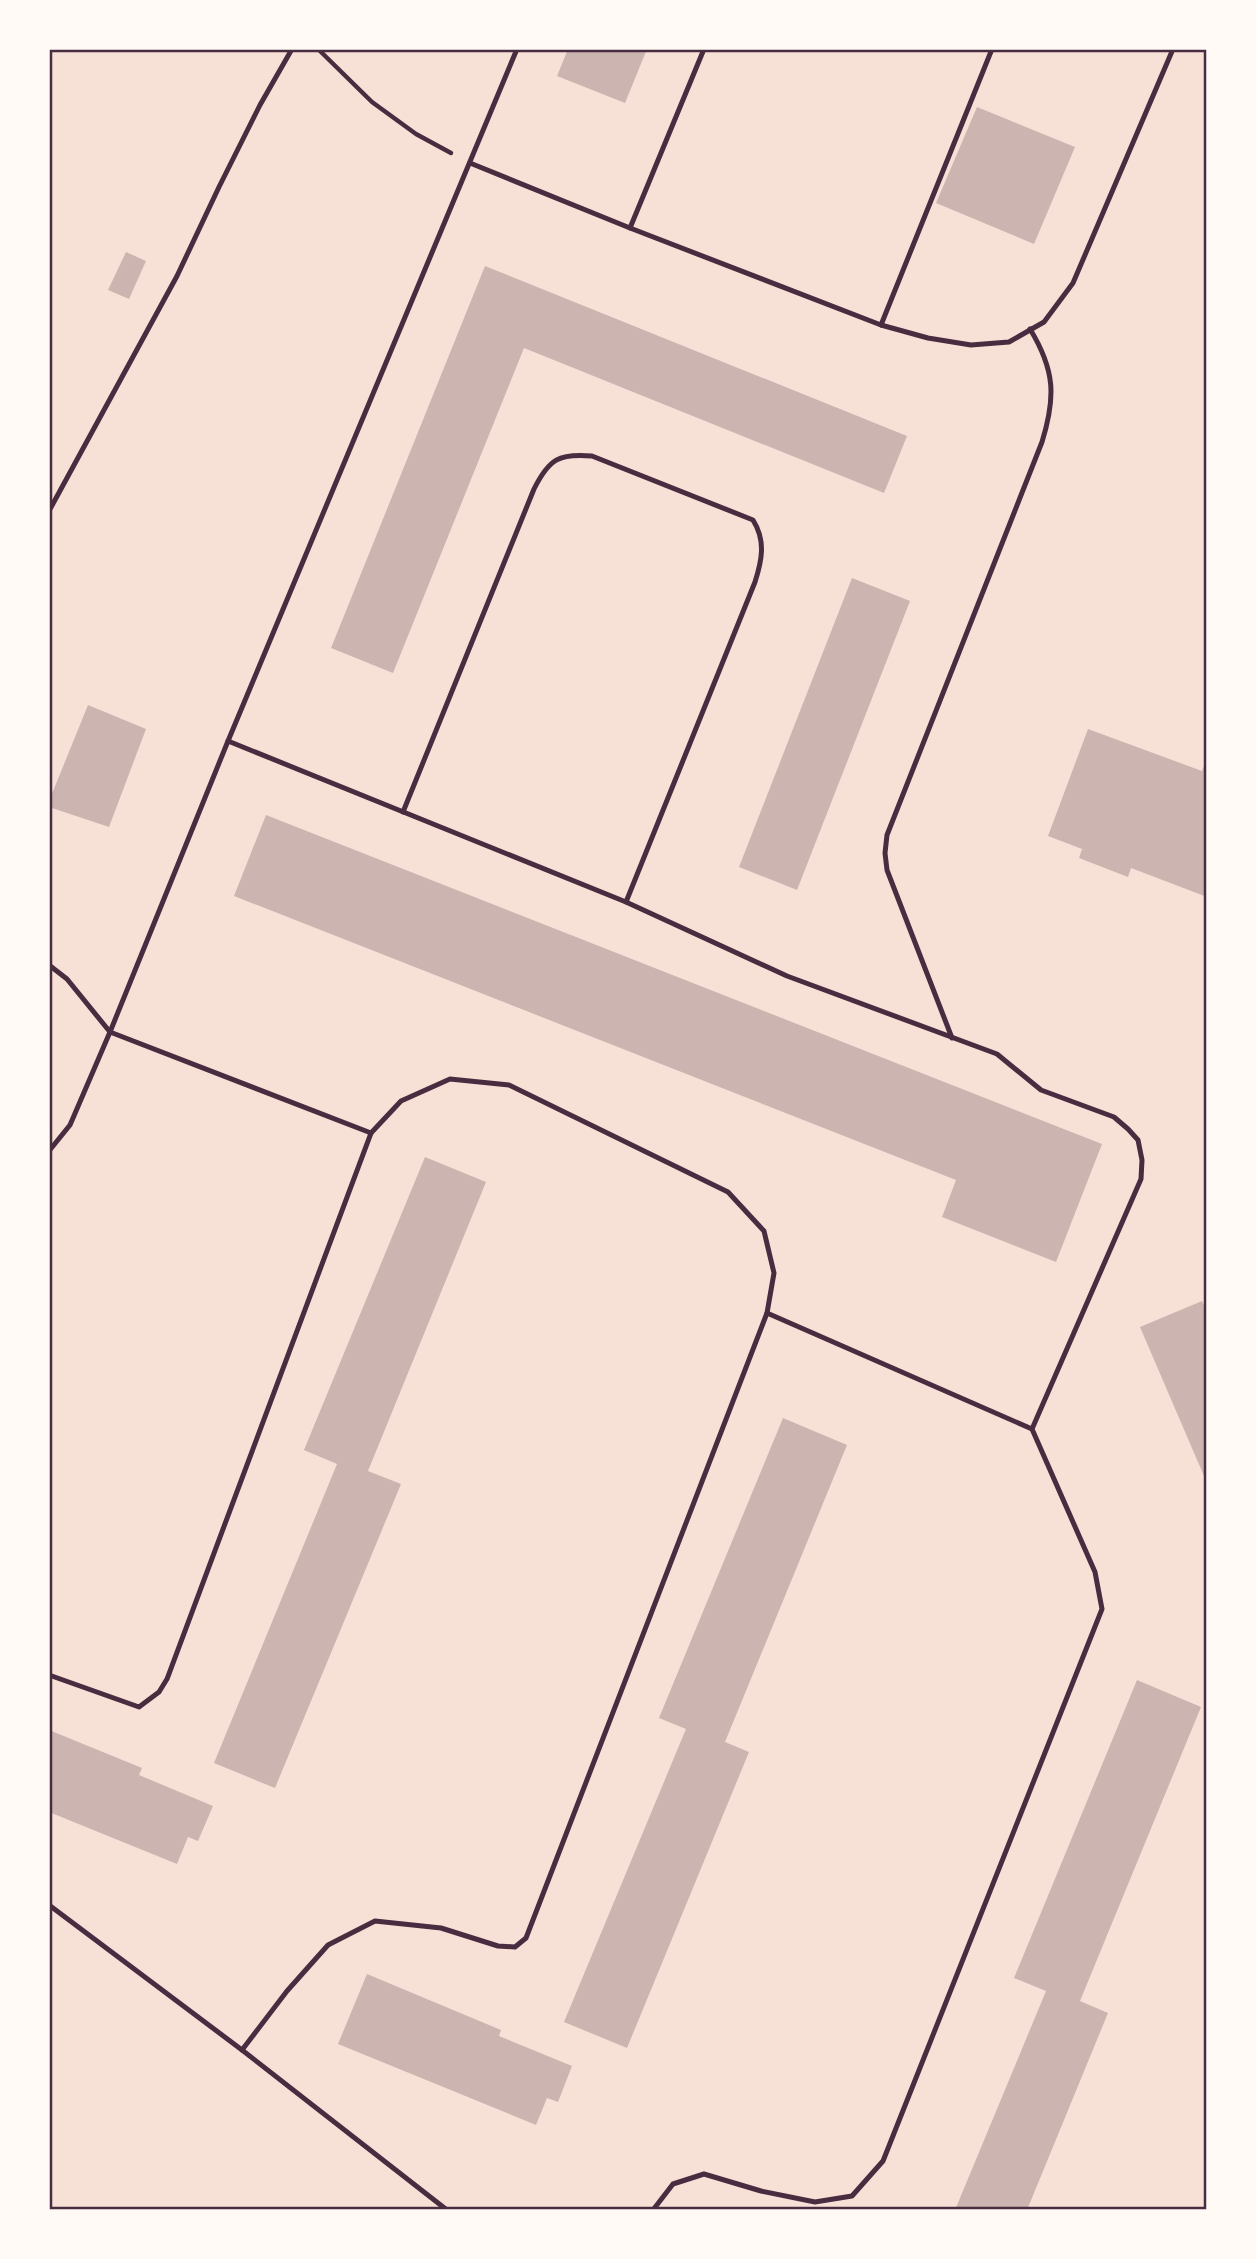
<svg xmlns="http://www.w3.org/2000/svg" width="1256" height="2259" viewBox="0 0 1256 2259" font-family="Arial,sans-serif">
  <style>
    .building { fill: #ccb4b1 }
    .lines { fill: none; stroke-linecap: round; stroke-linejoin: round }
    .path { stroke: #4a2c40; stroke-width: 4.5 }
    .service { stroke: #4a2c40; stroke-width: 5 }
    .neatline { fill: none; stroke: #4a2c40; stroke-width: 2.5 }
  </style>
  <rect width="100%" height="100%" fill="#f7e1d7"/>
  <!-- building -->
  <g class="building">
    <path d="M 568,49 L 647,49 L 625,103 L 557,76 Z"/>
    <path d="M 977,107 L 1075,147 L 1034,244 L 936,203 Z"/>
    <path d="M 126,252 L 146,261 L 129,299 L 108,290 Z"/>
    <path d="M 485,266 L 907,436 L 884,493 L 524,348 L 393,673 L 331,648 Z"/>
    <path d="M 852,578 L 910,601 L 797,890 L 739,867 Z"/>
    <path d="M 88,705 L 146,729 L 109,827 L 49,807 L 49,801 Z"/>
    <path d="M 1088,729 L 1202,771 L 1207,758 L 1207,897 L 1131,868 L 1128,877 L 1079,858 L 1082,849 L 1048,836 Z"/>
    <path d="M 266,815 L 1102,1144 L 1056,1262 L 942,1217 L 956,1180 L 234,896 Z"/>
    <path d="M 425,1157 L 486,1182 L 368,1471 L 401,1484 L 275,1788 L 214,1763 L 337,1464 L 304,1450 Z"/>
    <path d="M 1202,1301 L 1207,1312 L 1207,1483 L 1140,1327 Z"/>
    <path d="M 783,1418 L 847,1445 L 725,1742 L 749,1752 L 627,2048 L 564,2022 L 686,1729 L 659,1718 Z"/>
    <path d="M 1137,1680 L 1201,1707 L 1080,2001 L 1108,2013 L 1027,2210 L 955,2210 L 1046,1991 L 1014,1978 Z"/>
    <path d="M 49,1730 L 142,1768 L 139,1775 L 213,1806 L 198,1841 L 188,1837 L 177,1864 L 49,1812 Z"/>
    <path d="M 367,1974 L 501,2030 L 499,2036 L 572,2066 L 558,2102 L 547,2098 L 536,2125 L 338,2044 Z"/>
  </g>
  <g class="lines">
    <!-- path -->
    <path class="path" d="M 318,49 L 372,102 L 416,134 L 451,153"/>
    <!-- service -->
    <g class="service">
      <path d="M 470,163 L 630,228 L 881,325 L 928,338 L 971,345 L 1009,342 L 1044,322 L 1073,283 L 1173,49"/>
      <path d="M 630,228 L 704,49"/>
      <path d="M 881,325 L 992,49"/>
      <path d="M 49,511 L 177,276 L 219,187 L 260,105 L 292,49"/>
      <path d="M 228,741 L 626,902 L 787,976 L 997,1054 L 1041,1090 L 1114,1117 L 1128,1129 L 1138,1140 L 1142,1160 L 1141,1179 L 1032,1429"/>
      <path d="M 403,812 L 534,489 C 549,459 559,453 592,456 L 753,520 C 766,541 762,560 755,582 L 626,902"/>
      <path d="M 49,965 L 67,979 L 110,1032 L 371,1133 L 167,1679 L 159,1692 L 139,1707 L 49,1675"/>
      <path d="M 952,1038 L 887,870 L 885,853 L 887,835 L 1042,442 C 1056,397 1055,370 1030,329"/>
      <path d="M 49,1151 L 70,1125 L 110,1032 L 228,741 L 517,49"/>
      <path d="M 49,1905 L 242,2050 L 447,2210"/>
      <path d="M 242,2050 L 287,1991 L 328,1945 L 375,1921 L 441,1928 L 498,1946 L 515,1947 L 526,1938 L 767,1313 L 774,1273 L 764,1231 L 728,1192 L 509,1085 L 450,1079 L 401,1101 L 371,1133"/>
      <path d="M 653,2210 L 673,2184 L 704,2174 L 761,2191 L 815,2202 L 852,2196 L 883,2161 L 1102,1609 L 1095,1572 L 1032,1429 L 767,1313"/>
    </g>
  </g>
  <!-- border -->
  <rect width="1256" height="2259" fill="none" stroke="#fffaf5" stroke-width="102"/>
  <rect x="51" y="51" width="1154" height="2157" class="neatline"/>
</svg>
